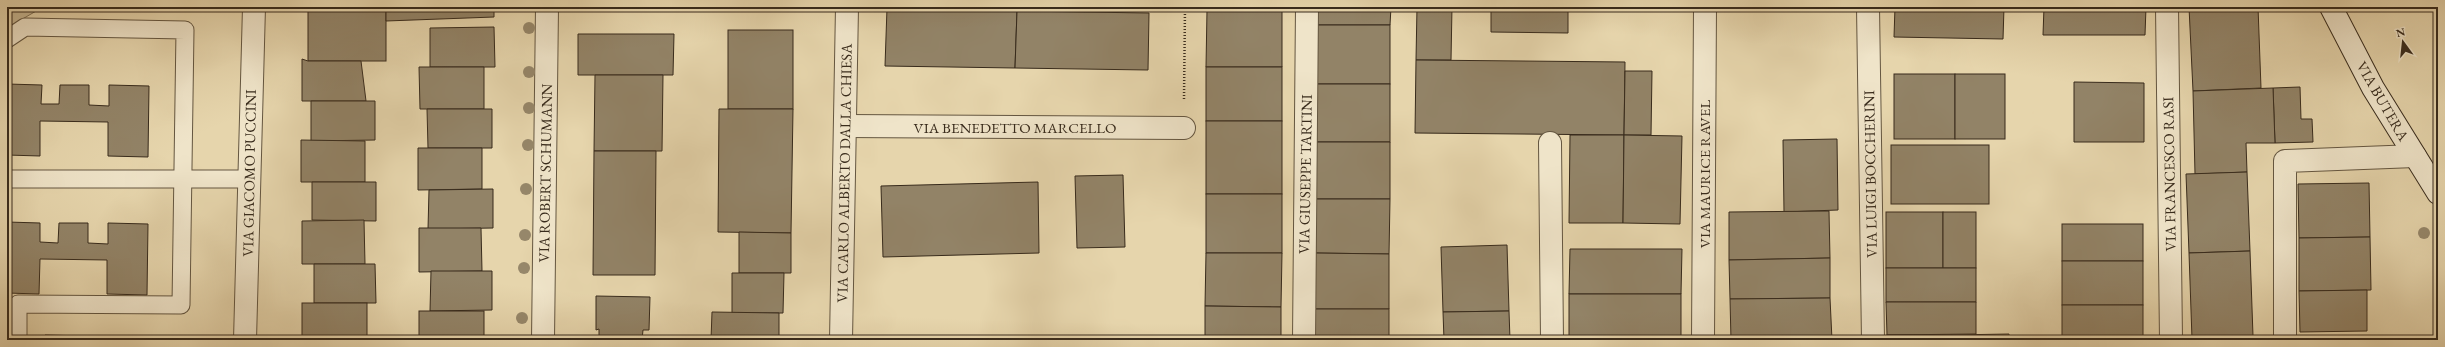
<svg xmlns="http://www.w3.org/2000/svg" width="2445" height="347" viewBox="0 0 2445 347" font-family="'EB Garamond',serif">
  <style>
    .green { fill: #c8b894; stroke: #807258 }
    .building { fill: #928367; stroke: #382b1c }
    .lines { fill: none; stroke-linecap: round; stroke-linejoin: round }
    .lane-casing { stroke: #645640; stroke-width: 19 }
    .street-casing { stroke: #645640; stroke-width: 24 }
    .secondary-casing { stroke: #382b1c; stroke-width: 24 }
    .path { stroke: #382b1c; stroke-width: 2.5; stroke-dasharray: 1 2; stroke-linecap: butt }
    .lane { stroke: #efe4c9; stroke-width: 17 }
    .street { stroke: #efe4c9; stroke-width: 22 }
    .secondary { stroke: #efe4c9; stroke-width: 22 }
    .tree { fill: #96876a }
    .labels { text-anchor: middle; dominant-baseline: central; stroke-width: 3; stroke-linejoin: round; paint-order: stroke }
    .street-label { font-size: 15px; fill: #382b1c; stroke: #efe4c9 }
  </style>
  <rect width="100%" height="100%" fill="#e6d5ac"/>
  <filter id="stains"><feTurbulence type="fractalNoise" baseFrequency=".005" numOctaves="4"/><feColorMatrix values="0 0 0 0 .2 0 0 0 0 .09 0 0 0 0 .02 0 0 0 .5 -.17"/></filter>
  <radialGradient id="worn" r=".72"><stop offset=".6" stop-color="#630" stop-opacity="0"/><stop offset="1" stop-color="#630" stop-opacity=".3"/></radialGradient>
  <!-- green -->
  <path class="green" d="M 7,7 L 43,7 L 7,28 Z"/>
  <!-- building -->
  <g class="building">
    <rect x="308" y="7" width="78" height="54"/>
    <path d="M 386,7 L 494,7 L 494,17 L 386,21 Z"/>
    <rect x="1207" y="7" width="75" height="3"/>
    <path d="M 1316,7 L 1391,7 L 1390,25 L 1316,25 Z"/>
    <path d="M 1417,7 L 1452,7 L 1451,60 L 1416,60 Z"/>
    <path d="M 1491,7 L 1568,7 L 1568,33 L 1491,32 Z"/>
    <path d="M 1895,7 L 2004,7 L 2003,39 L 1894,37 Z"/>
    <path d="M 2044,7 L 2146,7 L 2145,35 L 2043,35 Z"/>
    <path d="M 2189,7 L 2258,7 L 2261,88 L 2193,91 Z"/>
    <path d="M 887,8 L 1017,11 L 1015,68 L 885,66 Z"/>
    <path d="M 1207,10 L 1282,10 L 1282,67 L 1206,67 Z"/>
    <path d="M 1017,11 L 1149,13 L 1148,70 L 1015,68 Z"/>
    <rect x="1316" y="25" width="74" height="59"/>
    <path d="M 494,27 L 495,67 L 430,67 L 430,28 Z"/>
    <rect x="728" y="30" width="65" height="79"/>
    <path d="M 578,34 L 674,34 L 673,75 L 578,75 Z"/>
    <path d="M 302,59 L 308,61 L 361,61 L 366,101 L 302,101 Z"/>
    <path d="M 1416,60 L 1625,62 L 1624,135 L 1415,133 Z"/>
    <path d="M 419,67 L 484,67 L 484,109 L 420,109 Z"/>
    <rect x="1206" y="67" width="76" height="54"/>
    <path d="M 1625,71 L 1652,71 L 1651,135 L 1624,135 Z"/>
    <rect x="1894" y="74" width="61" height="65"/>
    <rect x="1955" y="74" width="50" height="65"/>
    <path d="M 595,75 L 663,75 L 662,151 L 594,151 Z"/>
    <path d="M 2074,82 L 2144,83 L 2144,142 L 2074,142 Z"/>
    <path d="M 7,84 L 42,85 L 41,104 L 59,104 L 60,85 L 89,85 L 89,105 L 109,106 L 109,85 L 149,86 L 148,157 L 108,156 L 108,122 L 40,121 L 40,156 L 7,155 Z"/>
    <rect x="1316" y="84" width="74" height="58"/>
    <path d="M 2300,87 L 2301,119 L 2312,119 L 2313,142 L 2275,143 L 2273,88 Z"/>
    <path d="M 2273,88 L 2275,143 L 2246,143 L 2247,172 L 2195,174 L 2193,91 Z"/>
    <path d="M 311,101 L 375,101 L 375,140 L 311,141 Z"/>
    <path d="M 427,109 L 492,109 L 492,148 L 428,148 Z"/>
    <path d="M 719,109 L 793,109 L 791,233 L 718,232 Z"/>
    <rect x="1206" y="121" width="76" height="73"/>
    <path d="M 1570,135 L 1624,135 L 1623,223 L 1569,223 Z"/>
    <path d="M 1624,135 L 1682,136 L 1680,224 L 1623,223 Z"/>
    <path d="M 1837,139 L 1838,210 L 1784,212 L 1783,140 Z"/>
    <path d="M 301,140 L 365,141 L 365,182 L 301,182 Z"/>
    <path d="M 1316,142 L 1390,142 L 1390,199 L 1315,199 Z"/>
    <rect x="1891" y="145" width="98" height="59"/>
    <path d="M 418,148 L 482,148 L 482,189 L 418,190 Z"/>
    <path d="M 594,151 L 656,151 L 655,275 L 593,275 Z"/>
    <path d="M 2247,172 L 2250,251 L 2189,253 L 2186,174 Z"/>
    <path d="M 1123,175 L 1125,247 L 1077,248 L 1075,176 Z"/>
    <path d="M 312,182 L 376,182 L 376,221 L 312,220 Z"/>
    <path d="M 1038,182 L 1039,253 L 883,257 L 881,186 Z"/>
    <path d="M 2369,183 L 2370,237 L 2299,238 L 2298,184 Z"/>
    <path d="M 493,189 L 493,228 L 428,229 L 429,190 Z"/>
    <rect x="1206" y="194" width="76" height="59"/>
    <path d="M 1315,199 L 1390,199 L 1389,254 L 1315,253 Z"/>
    <path d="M 1829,211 L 1830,258 L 1729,260 L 1729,212 Z"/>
    <rect x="1886" y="212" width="57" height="56"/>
    <rect x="1943" y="212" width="33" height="56"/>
    <path d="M 364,220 L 365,264 L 302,264 L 302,221 Z"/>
    <path d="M 7,222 L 40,223 L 40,242 L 58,243 L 59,223 L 88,223 L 88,243 L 108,244 L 108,223 L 148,224 L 147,295 L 107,294 L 107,260 L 40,259 L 39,294 L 7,293 Z"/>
    <rect x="2062" y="224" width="81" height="37"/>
    <path d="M 419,228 L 481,228 L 482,271 L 419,272 Z"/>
    <path d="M 739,232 L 791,233 L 791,273 L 739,273 Z"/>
    <path d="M 2370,237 L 2371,290 L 2299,291 L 2299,238 Z"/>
    <path d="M 1507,245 L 1509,311 L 1443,312 L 1441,247 Z"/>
    <path d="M 1570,249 L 1682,249 L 1681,294 L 1569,294 Z"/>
    <path d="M 2250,251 L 2253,336 L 2192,339 L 2189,253 Z"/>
    <path d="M 1206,253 L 1282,253 L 1281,307 L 1205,306 Z"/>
    <path d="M 1315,253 L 1389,254 L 1389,309 L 1315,309 Z"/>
    <path d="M 1830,258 L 1830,298 L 1730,299 L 1729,260 Z"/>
    <rect x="2062" y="261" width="81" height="44"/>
    <path d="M 314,264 L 375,264 L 376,303 L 314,303 Z"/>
    <rect x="1886" y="268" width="90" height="34"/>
    <path d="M 431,271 L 492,271 L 492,310 L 430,311 Z"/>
    <path d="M 732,273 L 784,273 L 783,313 L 732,313 Z"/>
    <path d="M 2367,290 L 2367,331 L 2300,332 L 2299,291 Z"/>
    <rect x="1569" y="294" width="112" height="42"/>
    <path d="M 596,296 L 650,297 L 649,330 L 643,330 L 642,340 L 599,340 L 599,329 L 596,330 Z"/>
    <path d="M 1830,298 L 1832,340 L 1731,340 L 1730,299 Z"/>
    <path d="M 1886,302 L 1976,302 L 1976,334 L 1887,335 Z"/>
    <rect x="302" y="303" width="65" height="37"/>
    <rect x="2062" y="305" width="81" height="35"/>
    <path d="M 1205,306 L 1281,307 L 1281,340 L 1205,340 Z"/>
    <rect x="1315" y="309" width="74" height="31"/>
    <rect x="419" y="311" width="65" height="29"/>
    <path d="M 1509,311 L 1510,340 L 1444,340 L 1443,312 Z"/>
    <path d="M 712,312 L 779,313 L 779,340 L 711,340 Z"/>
    <path d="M 2009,334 L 2009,340 L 1951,340 L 1951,335 Z"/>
    <path d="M 45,335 L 85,336 L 85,340 L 45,340 Z"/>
    <rect x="1887" y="335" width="64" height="5"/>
    <rect x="1569" y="336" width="56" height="4"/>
    <rect x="1625" y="336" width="56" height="4"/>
    <path d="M 2261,336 L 2261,340 L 2192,340 L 2192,339 Z"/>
    <path d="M 153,337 L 195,338 L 195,340 L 153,340 Z"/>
  </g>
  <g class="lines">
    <defs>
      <g id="lane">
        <path d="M 7,39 L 25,27 L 185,30 L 181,305 L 18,304 L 18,340"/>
        <path d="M 7,179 L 249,179"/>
      </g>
      <g id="street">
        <path d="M 1868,7 L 1873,340"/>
        <path d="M 2167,7 L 2171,340"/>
        <path d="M 845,126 L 1184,128"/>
        <path d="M 1550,143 L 1552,340"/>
        <path d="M 245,340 L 254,7"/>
        <path d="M 543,340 L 547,7"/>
        <path d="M 841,340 L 847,7"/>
        <path d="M 1304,340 L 1307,7"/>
        <path d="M 1703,340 L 1705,7"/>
        <path d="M 2285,340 L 2285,161 L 2415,156"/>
      </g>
      <path id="secondary" d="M 2331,7 L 2373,88 L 2438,193"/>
    </defs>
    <!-- lane casing -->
    <use href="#lane" class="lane-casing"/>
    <!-- street casing -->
    <use href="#street" class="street-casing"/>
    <!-- secondary casing -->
    <use href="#secondary" class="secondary-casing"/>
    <!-- path -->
    <path class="path" d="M 1184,99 L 1185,7"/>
    <!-- lane -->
    <use href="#lane" class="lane"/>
    <!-- street -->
    <use href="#street" class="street"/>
    <!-- secondary -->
    <use href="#secondary" class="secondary"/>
  </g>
  <!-- trees -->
  <g class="tree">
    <circle cx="529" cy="28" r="6"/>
    <circle cx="529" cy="72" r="6"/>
    <circle cx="529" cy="108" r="6"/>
    <circle cx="528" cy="145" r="6"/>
    <circle cx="526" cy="189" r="6"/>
    <circle cx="2424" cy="233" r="6"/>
    <circle cx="525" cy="235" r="6"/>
    <circle cx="524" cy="268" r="6"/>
    <circle cx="522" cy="318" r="6"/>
  </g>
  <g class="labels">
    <!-- street labels -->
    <g class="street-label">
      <text transform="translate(2383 101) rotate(60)">VIA BUTERA</text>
      <text x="1015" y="127">VIA BENEDETTO MARCELLO</text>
      <text transform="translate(249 173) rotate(-89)">VIA GIACOMO PUCCINI</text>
      <text transform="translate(545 173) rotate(-89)">VIA ROBERT SCHUMANN</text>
      <text transform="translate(844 173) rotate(-89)">VIA CARLO ALBERTO DALLA CHIESA</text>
      <text transform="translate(1305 174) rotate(-89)">VIA GIUSEPPE TARTINI</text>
      <text transform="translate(1704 174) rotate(-90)">VIA MAURICE RAVEL</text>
      <text transform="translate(1870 174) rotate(-91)">VIA LUIGI BOCCHERINI</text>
      <text transform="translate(2169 174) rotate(-91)">VIA FRANCESCO RASI</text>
    </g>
  </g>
  <!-- margin -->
  <rect width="2445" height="347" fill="none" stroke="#e6d5ac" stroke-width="24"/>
  <rect x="8" y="8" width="2429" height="331" fill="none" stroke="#382b1c" stroke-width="2"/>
  <rect x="12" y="12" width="2421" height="323" fill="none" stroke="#382b1c"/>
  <!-- north arrow -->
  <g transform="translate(2403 42) rotate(345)" stroke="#efe4c9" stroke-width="3" paint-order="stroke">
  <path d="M0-3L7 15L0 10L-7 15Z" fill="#382b1c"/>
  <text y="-6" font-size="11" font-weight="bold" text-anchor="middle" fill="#382b1c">N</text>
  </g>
  <rect width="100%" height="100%" filter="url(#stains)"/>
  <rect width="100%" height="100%" fill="url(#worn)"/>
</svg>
